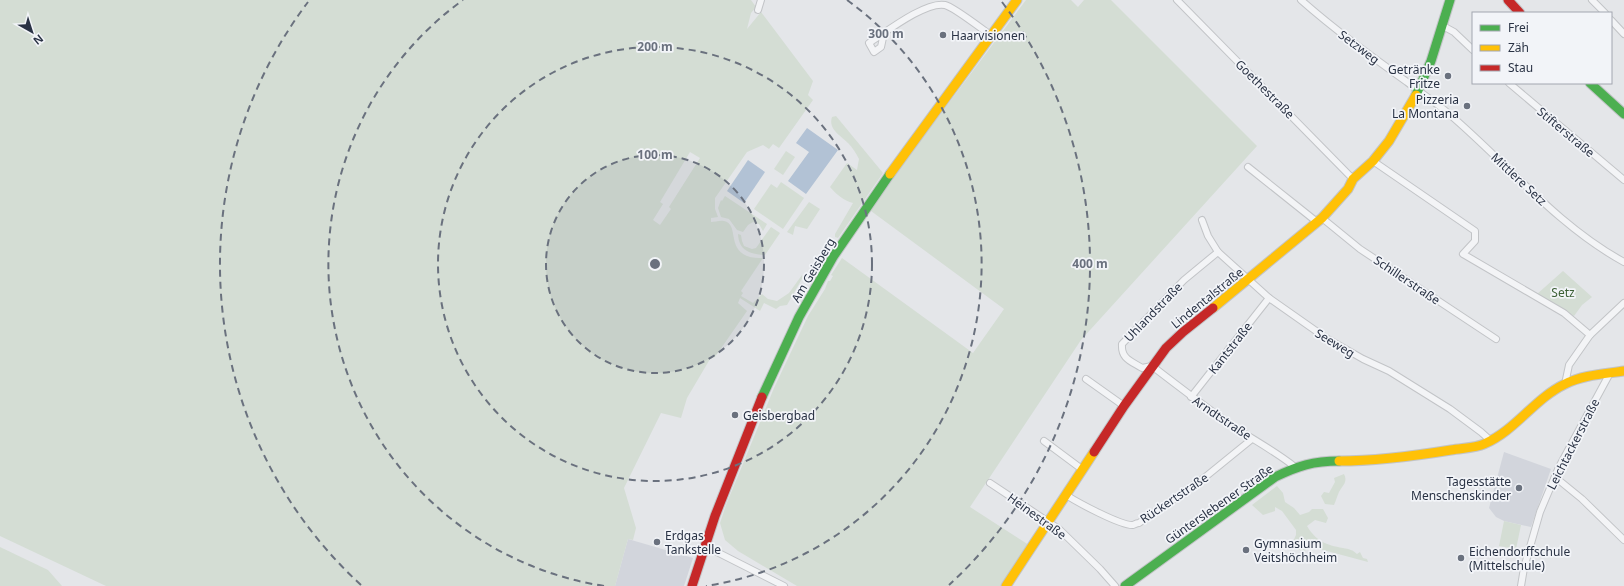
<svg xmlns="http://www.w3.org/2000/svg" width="1624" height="586" viewBox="0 0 1624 586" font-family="'Noto Sans',sans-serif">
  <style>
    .built { fill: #d2d5dc }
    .green { fill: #d4ddd4; fill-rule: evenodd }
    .water { fill: #b2c2d5 }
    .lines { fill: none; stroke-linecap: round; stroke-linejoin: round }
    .street-casing { stroke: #c2c4c7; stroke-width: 8 }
    .fast-casing { stroke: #c2c4c7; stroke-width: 11 }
    .slow-casing { stroke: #c2c4c7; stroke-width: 11 }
    .jam-casing { stroke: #c2c4c7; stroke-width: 11 }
    .street { stroke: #f3f4f6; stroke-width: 6 }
    .fast { stroke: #4caf50; stroke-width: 9 }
    .slow { stroke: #ffc107; stroke-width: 9 }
    .jam { stroke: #c62828; stroke-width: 9 }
    .ring { fill: none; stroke: #6a717e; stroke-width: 2; stroke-dasharray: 7 5 }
    .poi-dot { fill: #6a717e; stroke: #f2f4f8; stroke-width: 1.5 }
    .labels { text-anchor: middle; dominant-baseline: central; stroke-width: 3.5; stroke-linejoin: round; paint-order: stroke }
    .poi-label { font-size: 12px; fill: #293244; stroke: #f2f4f8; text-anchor: start }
    .street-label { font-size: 12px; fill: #293244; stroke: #f2f4f8 }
    .park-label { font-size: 12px; fill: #3d6036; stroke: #f2f4f8 }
    .centre { fill: #6a717e; stroke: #f2f4f8; stroke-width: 2 }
    .ring-label { font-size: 12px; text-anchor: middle; font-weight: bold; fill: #6a717e; stroke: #f2f4f8; stroke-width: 3.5; stroke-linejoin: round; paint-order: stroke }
  </style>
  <rect width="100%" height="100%" fill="#e4e6e9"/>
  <!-- built -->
  <g class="built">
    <path d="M 1504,452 L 1551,469 L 1531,527 L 1504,521 L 1496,517 L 1489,508 Z"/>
    <path d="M 628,539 L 693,558 L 684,586 L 615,586 Z"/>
  </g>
  <!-- green -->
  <g class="green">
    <path d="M 0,0 L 751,0 L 756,7 L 751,13 L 747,29 L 761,12 L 813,81 L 808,95 L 813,100 L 779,148 L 773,144 L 769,149 L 763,145 L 747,152 L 715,198 L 715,209 L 718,217 L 711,218 L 711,222 C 715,222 720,220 724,221 C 739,224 727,248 747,256 C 752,258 758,258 763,258 L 741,291 L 743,293 L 741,296 L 753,303 L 762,294 L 768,299 L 777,301 L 789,293 L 802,275 L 803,277 L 787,305 L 780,306 L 776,309 L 764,303 L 760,311 L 740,298 L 738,303 L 747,311 L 715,357 L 710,359 L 687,398 L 681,418 L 661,413 L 624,488 L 636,528 L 633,540 L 628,539 L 615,586 L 106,586 L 0,536 ZM 690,152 L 700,158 L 669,207 L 671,209 L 660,225 L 653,220 L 663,204 L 660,202 Z"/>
    <path d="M 1026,0 L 1071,0 L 1078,7 L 1084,0 L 1111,0 L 1257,146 L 1081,340 L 970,507 L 1029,545 L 1002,586 L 797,586 L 738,551 L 725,540 L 720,523 L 726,505 L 774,388 L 808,316 L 825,289 L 828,281 L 830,281 L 833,276 L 831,275 L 842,258 L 973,353 L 1004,309 L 871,211 L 882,192 Z"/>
    <path d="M 836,116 L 883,173 L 838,238 L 835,237 L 835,234 L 853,203 C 844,201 835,193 830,187 L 847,163 L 857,170 L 859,159 C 856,153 852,147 848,143 C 840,135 828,129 832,117 Z"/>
    <path d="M 786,151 L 795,157 L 783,175 L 774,169 Z"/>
    <path d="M 781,182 L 804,198 L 783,229 L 754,209 L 771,184 L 777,188 Z"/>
    <path d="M 725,196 L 767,224 L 763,231 L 759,224 L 753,222 L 748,225 L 743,232 L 737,230 L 729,219 L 721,217 L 718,208 L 721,200 L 722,201 Z"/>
    <path d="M 809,202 L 820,209 L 807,229 L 795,226 L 793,235 L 787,232 Z"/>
    <path d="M 771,227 L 780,233 L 765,255 C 750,254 739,251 738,234 L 741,235 L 742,241 L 744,246 L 752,249 L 756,248 Z"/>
    <path d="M 1563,271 L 1592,297 L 1582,305 L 1574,316 L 1536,295 Z"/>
    <path d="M 1344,474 C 1348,482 1343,485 1339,492 C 1337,496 1336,501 1334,505 L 1325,504 L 1321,496 L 1324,492 L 1329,493 L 1335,482 L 1334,478 Z"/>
    <path d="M 1277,486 L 1283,493 L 1285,502 L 1294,508 L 1300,515 L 1309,512 L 1312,509 L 1323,509 L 1328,518 L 1326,523 L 1315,520 L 1307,526 C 1316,541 1326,545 1343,548 C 1349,549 1353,550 1357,554 L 1360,552 L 1363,558 L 1367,559 L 1368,562 L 1312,547 L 1304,551 L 1290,548 L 1296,535 L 1296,530 L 1282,511 L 1275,507 L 1275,511 L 1263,515 L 1252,505 Z"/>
    <path d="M 1504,521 L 1521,525 L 1516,549 L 1499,546 Z"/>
    <path d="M 0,547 L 48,570 L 62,586 L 0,586 Z"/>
  </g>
  <!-- water -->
  <g class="water">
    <path d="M 807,128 L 838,150 L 806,194 L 788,181 L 809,152 L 796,143 Z"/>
    <path d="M 748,160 L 765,172 L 744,203 L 727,191 Z"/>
  </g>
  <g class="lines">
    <defs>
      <g id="street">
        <path d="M 1177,0 L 1353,179"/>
        <path d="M 1301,0 C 1335,30 1371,56 1407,82 C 1421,93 1435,102 1448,113 C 1507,163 1556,225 1624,262"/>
        <path d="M 1592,0 L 1605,13"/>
        <path d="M 758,10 L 761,0"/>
        <path d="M 1611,20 L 1624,34"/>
        <path d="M 1443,26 L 1454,32 L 1473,50"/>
        <path d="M 884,33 L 881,47 L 874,52 L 869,43 C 886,32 926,1 945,5 C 954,7 983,30 992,36"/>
        <path d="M 1509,83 L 1624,180"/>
        <path d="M 1373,161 L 1475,231 L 1475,241 L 1463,254 L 1564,313 L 1590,335"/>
        <path d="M 1248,167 L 1317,222"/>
        <path d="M 1322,218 L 1360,249 L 1496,339"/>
        <path d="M 1202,220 L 1208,236 L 1218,252 L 1269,298 L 1326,338 L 1363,359 L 1389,371 L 1450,409 L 1481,432 L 1491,441"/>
        <path d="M 1218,252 L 1184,280 L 1122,344 C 1121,359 1131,361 1142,368 L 1152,366 C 1178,386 1204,406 1231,425 C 1252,439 1275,451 1295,467"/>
        <path d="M 1086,379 L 1124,406"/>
        <path d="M 1565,384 L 1569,365 L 1590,335 L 1624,303"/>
        <path d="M 1191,397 L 1269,298"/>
        <path d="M 1044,441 L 1083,470"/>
        <path d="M 1555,477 L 1582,499 L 1624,540"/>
        <path d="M 990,483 L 1059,529 L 1100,569 L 1115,586"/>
        <path d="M 1066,495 C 1077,502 1121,526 1133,525 C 1135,524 1137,523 1139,523 L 1204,478 L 1252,439"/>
        <path d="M 705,546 L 784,586"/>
        <path d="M 1521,586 L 1524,568 L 1540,512 L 1559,467 L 1610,373"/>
      </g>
      <g id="fast">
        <path d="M 1590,83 L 1624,114"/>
        <path d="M 1416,95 L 1431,61 L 1450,0"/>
        <path d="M 762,397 L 799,317 L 833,257 L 890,174"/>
        <path d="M 1125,586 L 1275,477 C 1298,466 1313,461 1339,461"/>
      </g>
      <g id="slow">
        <path d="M 890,174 L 1017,0"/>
        <path d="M 1213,308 L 1322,218 L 1348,189 L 1353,179 L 1373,161 L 1389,141 L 1416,95"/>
        <path d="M 1339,461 C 1377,461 1414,456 1451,450 C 1462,448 1475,448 1484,444 C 1516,430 1534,399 1565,384 C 1583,375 1604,374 1624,371"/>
        <path d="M 1006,586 L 1094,452"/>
      </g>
      <g id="jam">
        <path d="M 1508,0 L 1520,13"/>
        <path d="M 1094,452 L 1124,406 L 1166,348 L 1183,332 L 1213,308"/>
        <path d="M 692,586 L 715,516 L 762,397"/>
      </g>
    </defs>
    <!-- street casing -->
    <use href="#street" class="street-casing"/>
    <!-- fast casing -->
    <use href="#fast" class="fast-casing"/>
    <!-- slow casing -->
    <use href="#slow" class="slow-casing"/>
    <!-- jam casing -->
    <use href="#jam" class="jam-casing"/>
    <!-- street -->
    <use href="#street" class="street"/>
    <!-- fast -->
    <use href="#fast" class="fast"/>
    <!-- slow -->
    <use href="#slow" class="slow"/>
    <!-- jam -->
    <use href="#jam" class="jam"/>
  </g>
  <!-- distance rings -->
  <circle cx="655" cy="264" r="109" fill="#6a717e" fill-opacity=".12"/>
  <g class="ring">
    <circle cx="655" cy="264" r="109"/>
    <circle cx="655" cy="264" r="217"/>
    <path d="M604 586A326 326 0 0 1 463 0M847 0A326 326 0 0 1 706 586"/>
    <path d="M361 585A435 435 0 0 1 308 2M1002 2A435 435 0 0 1 949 585"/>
  </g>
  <!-- markers -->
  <g class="poi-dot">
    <circle cx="943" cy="35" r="4"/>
    <circle cx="1448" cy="76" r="4"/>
    <circle cx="1467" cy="106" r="4"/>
    <circle cx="735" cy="415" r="4"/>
    <circle cx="1519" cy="488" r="4"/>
    <circle cx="657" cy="542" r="4"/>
    <circle cx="1246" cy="550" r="4"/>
    <circle cx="1461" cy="558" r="4"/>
  </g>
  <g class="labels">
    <!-- poi labels -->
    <g class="poi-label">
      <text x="951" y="35">Haarvisionen</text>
      <text x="1440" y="69" text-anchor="end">Getränke<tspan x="1440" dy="14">Fritze</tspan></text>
      <text x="1459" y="99" text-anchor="end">Pizzeria<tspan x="1459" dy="14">La Montana</tspan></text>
      <text x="743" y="415">Geisbergbad</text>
      <text x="1511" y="481" text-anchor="end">Tagesstätte<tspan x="1511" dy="14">Menschenskinder</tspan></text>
      <text x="665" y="535">Erdgas<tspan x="665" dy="14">Tankstelle</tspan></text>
      <text x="1254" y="543">Gymnasium<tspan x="1254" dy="14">Veitshöchheim</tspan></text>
      <text x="1469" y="551">Eichendorffschule<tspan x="1469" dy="14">(Mittelschule)</tspan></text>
    </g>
    <!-- street labels -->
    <g class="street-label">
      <text transform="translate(1359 47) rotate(37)">Setzweg</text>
      <text transform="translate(1265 89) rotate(45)">Goethestraße</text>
      <text transform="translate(1566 132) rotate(40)">Stifterstraße</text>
      <text transform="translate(1519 179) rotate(43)">Mittlere Setz</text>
      <text transform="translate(813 270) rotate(-59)">Am Geisberg</text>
      <text transform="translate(1407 280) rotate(34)">Schillerstraße</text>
      <text transform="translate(1207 298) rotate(-39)">Lindentalstraße</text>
      <text transform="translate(1153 312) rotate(-46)">Uhlandstraße</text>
      <text transform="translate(1335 343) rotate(31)">Seeweg</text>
      <text transform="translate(1230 348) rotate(-52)">Kantstraße</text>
      <text transform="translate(1222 418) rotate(34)">Arndtstraße</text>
      <text transform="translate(1573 444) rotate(-63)">Leichtackerstraße</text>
      <text transform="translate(1174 498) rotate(-34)">Rückertstraße</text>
      <text transform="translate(1219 504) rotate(-35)">Günterslebener Straße</text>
      <text transform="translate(1037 516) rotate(36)">Heinestraße</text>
    </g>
    <!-- park labels -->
    <g class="park-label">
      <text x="1563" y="292">Setz</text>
    </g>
  </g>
  <circle cx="655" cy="264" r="6" class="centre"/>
  <g class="ring-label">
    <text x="886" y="38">300 m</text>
    <text x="655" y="51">200 m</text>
    <text x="655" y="159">100 m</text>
    <text x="1090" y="268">400 m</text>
  </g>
  <!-- legend -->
  <rect x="1472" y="12" width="140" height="72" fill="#f2f4f8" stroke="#a2a6b0"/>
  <rect x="1480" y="25" width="20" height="6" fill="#4caf50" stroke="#a2a6b0"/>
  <text x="1508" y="32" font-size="12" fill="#293244">Frei</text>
  <rect x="1480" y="45" width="20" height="6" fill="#ffc107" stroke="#a2a6b0"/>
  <text x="1508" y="52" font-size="12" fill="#293244">Zäh</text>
  <rect x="1480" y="65" width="20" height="6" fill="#c62828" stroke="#a2a6b0"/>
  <text x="1508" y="72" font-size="12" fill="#293244">Stau</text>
  <!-- north arrow -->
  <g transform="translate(32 32) rotate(141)" stroke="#f2f4f8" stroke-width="3" paint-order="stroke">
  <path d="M0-3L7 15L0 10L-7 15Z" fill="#293244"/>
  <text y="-6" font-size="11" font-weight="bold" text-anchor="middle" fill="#293244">N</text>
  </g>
</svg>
